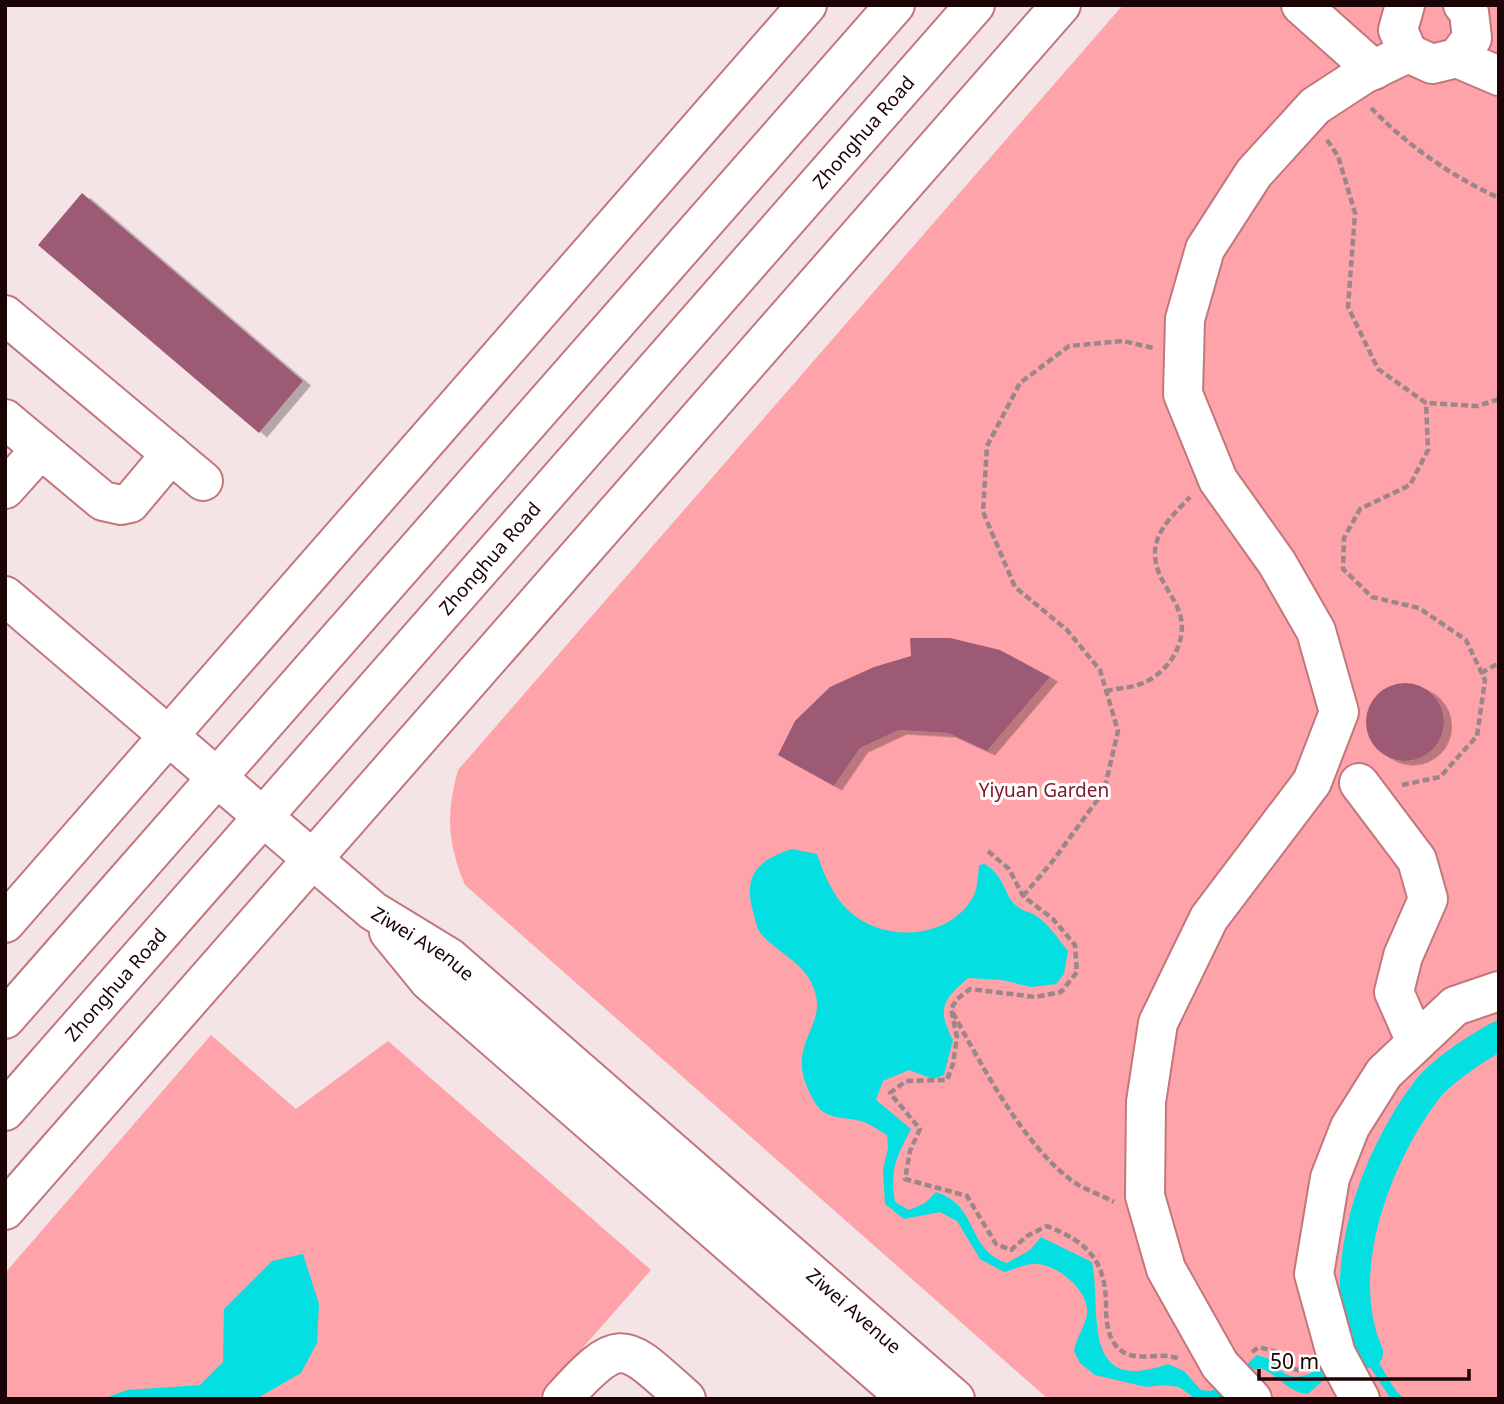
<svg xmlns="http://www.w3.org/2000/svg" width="1504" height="1404" viewBox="0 0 1504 1404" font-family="'Noto Sans',sans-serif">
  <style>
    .green { fill: #fda3a9 }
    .water { fill: #04e0e1 }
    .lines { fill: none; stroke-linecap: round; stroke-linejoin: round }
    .canal { stroke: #04e0e1; stroke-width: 30 }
    .building { fill: #9d5a75; filter: url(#shadow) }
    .minor-casing { stroke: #c1777c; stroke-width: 42 }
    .highway-casing { stroke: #c1777c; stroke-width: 42 }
    .path { stroke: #9b8789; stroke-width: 4.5; stroke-dasharray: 7 3.5; stroke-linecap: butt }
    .minor { stroke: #fff; stroke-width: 38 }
    .highway { stroke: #fff; stroke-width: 38 }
    .labels { text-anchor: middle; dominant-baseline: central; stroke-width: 6; stroke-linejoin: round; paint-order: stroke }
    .street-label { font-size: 19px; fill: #1c0306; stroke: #fff }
    .park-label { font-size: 19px; fill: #80192e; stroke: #fff }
  </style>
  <defs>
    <filter id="shadow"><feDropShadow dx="8" dy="4.5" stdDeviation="0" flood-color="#0004"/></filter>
  </defs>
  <rect width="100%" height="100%" fill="#f5e4e5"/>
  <!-- green -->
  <g class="green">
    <path d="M 1123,5 L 1499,5 L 1499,1399 L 1048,1399 L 465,885 C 447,842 446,814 458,770 Z"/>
    <path d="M 211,1035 L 296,1109 L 388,1041 L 651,1270 L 538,1399 L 5,1399 L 5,1273 Z"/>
  </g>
  <!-- water -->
  <g class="water">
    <path d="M 792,849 L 817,854 C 824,874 833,897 849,911 C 883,943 949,940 973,897 C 978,888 978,875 979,865 L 985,864 C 1008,879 1003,897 1018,907 C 1022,911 1028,911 1033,914 C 1047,921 1058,939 1068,951 L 1064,974 L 1056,984 L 1031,987 L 1002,980 L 968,978 C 942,1000 937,1009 953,1040 L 944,1075 L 933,1079 L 909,1070 L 883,1081 L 876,1100 L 911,1129 C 896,1159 890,1168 895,1202 L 909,1210 L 925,1203 L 936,1192 C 980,1206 965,1249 1007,1263 L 1030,1250 L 1041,1237 L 1092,1262 C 1102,1311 1079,1396 1168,1364 L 1184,1371 L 1201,1390 L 1211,1391 L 1223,1385 L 1230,1393 L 1224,1399 L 1196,1399 L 1179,1387 L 1163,1385 L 1146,1387 L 1095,1375 L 1080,1363 L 1074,1351 C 1076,1338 1085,1327 1087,1314 C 1090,1291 1057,1264 1036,1264 C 1026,1263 1013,1270 1004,1272 L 980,1259 L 957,1221 L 940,1212 L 904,1219 L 885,1204 L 883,1170 L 888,1148 L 887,1135 C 880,1131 872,1125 864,1122 C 846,1116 827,1121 816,1104 C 779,1045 827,1032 815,992 C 807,964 781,955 762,935 C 757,930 756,922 754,915 C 742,878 756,860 792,849 Z"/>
    <path d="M 303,1254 L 319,1304 L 317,1343 L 301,1373 L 256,1399 L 103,1399 L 127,1390 L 200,1385 L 223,1362 L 224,1309 L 272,1261 Z"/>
    <path d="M 1368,1353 C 1383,1359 1387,1386 1405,1399 L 1391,1399 L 1370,1367 L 1361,1365 L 1357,1358 Z"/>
    <path d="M 1257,1355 L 1273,1360 C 1285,1384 1307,1379 1324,1364 L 1327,1377 L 1308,1394 C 1287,1392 1279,1375 1260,1368 L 1248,1372 L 1244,1367 Z"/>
  </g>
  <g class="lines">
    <!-- canal -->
    <path class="canal" d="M 1368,1353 C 1333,1271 1375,1159 1426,1091 C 1440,1072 1478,1047 1499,1036"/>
  </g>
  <!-- building -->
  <g class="building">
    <path d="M 82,193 L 303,381 L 259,433 L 38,245 Z"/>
    <path d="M 910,638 L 950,638 L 1000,650 L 1050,677 L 987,751 L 948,733 L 899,730 L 860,748 L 834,786 L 778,755 L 795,721 L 830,687 L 874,667 L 911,656 Z"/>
    <circle cx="1405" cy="722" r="39"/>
  </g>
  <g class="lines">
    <defs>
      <g id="minor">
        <path d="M 1301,5 L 1374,70"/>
        <path d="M 1405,5 L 1398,30 L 1408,53 L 1432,64 L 1457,58 L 1472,38 L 1469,12 L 1463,5"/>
        <path d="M 1457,58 L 1499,76"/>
        <path d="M 5,315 L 203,481"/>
        <path d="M 5,419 L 103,501 L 121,505 L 130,503 L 171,454"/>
        <path d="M 5,489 L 41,449"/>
        <path id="s1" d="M 5,596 L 373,911 L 450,958 L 955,1399"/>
        <path d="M 1359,783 L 1417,860 L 1428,899 L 1403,956 L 1394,992 L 1416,1042"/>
        <path d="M 5,923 L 807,5"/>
        <path d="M 389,932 L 429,981 L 908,1399"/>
        <path d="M 5,1210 L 1061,5"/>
        <path d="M 562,1399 C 622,1332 624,1344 686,1399"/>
        <path d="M 1252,1399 L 1220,1365 L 1166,1269 L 1145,1196 L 1146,1102 L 1158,1023 L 1209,918 L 1312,782 L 1339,712 L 1316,631 L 1277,563 L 1218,480 L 1183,394 L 1185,319 L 1205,249 L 1254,173 L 1315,106 L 1364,74 L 1408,53"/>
        <path d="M 1360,1399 L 1336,1354 L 1314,1274 L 1330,1178 L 1350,1127 L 1384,1073 L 1455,1006 L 1499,991"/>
      </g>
      <g id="highway">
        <path d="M 5,1019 L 895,5"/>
        <path id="s2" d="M 5,1111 L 975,5"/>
      </g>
    </defs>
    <!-- minor casing -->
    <use href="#minor" class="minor-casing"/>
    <!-- highway casing -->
    <use href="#highway" class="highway-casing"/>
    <!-- path -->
    <g class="path">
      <path d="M 1371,108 C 1407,145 1451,176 1499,198"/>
      <path d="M 1327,140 L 1338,156 L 1355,213 L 1348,307 L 1378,369 L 1426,403 L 1478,406 L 1499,399"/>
      <path d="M 1481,673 L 1499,663"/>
      <path d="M 1106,691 C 1118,688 1132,688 1143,683 C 1169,672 1188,642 1180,614 C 1173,593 1156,579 1155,555 C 1154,531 1175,513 1190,497"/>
      <path d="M 1402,785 L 1440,777 L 1477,736 L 1485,680 L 1466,640 L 1419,608 L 1372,597 L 1343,569 L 1344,538 L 1360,509 L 1410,485 L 1428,450 L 1426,403"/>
      <path d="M 988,851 L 1009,869 L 1023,896 L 1053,919 L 1075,945 L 1077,972 L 1061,992 L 1035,997 L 970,989 L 957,999 L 951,1009 L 957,1037 L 953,1064 L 947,1080 L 906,1081 L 890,1093 L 920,1129 L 910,1151 L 905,1179 L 967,1196 L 996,1244 L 1011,1250 L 1027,1236 L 1047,1226 C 1088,1242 1106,1261 1106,1306 C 1106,1319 1107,1336 1117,1347 C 1133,1365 1160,1350 1179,1359"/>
      <path d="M 1023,896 L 1052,862 L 1104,791 L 1118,731 L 1100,670 L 1067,630 L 1015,587 L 983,512 L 987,446 L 1020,383 L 1069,346 L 1123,341 L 1153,348"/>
      <path d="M 953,1013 C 982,1066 1023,1144 1071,1180 C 1083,1189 1101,1195 1114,1202"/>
      <path d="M 1252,1352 L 1259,1347 L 1276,1352 L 1286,1367 L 1298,1370 L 1308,1365"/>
    </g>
    <!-- minor -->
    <use href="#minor" class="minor"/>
    <!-- highway -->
    <use href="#highway" class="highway"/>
  </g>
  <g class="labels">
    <!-- street labels -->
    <g class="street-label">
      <text stroke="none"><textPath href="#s2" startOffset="1302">Zhonghua Road</textPath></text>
      <text stroke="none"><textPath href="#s2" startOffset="735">Zhonghua Road</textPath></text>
      <text stroke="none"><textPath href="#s1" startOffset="544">Ziwei Avenue</textPath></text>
      <text stroke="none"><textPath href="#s2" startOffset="168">Zhonghua Road</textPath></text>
      <text stroke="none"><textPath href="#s1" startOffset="1111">Ziwei Avenue</textPath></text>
    </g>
    <!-- park labels -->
    <g class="park-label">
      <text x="1044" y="790">Yiyuan Garden</text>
    </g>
  </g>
  <!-- border -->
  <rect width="1504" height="1404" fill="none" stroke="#1c0306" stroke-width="14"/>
  <!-- scale -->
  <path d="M1259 1369v10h210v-10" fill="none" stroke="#1c0306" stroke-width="3.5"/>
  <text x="1270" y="1369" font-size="21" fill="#1c0306" stroke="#ffffff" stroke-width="5" paint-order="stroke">50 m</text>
</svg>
